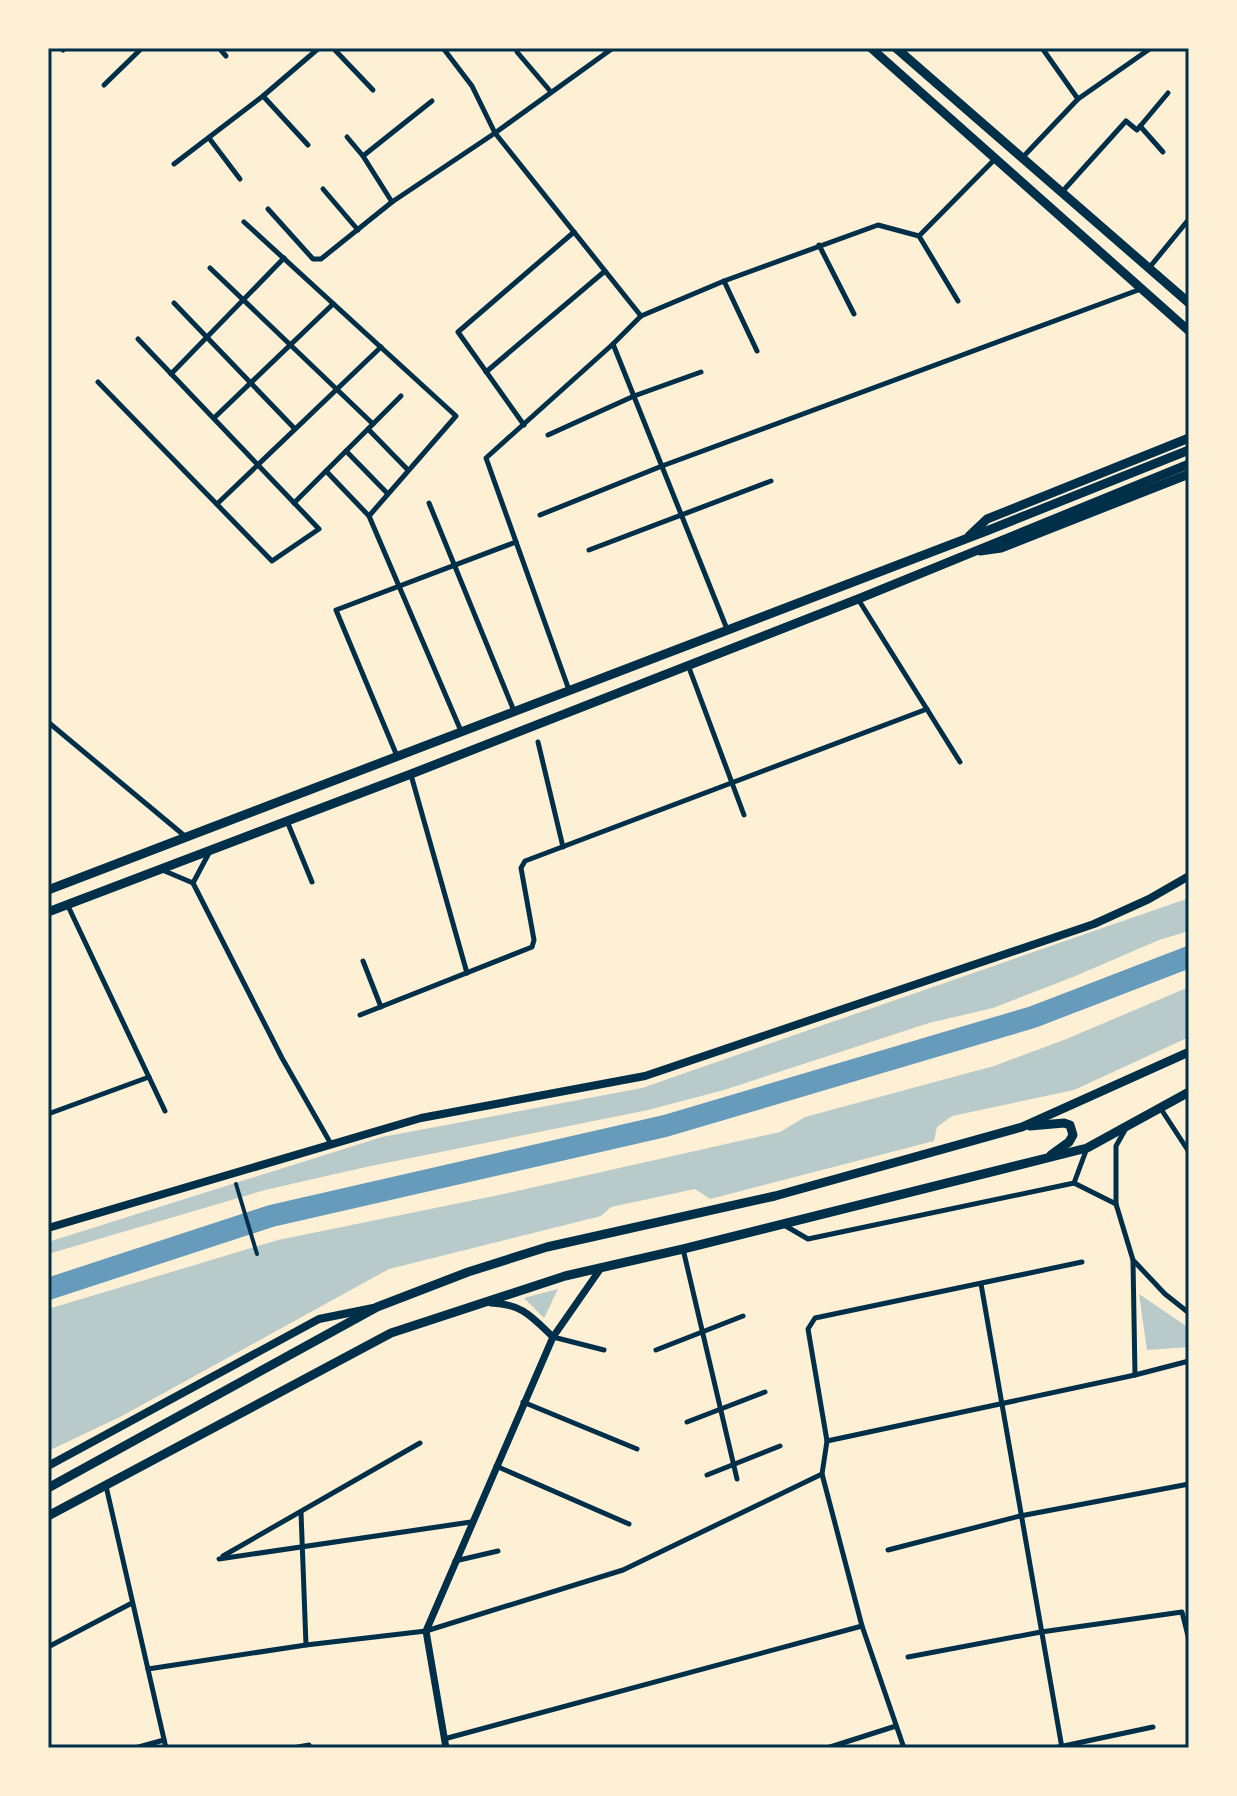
<svg xmlns="http://www.w3.org/2000/svg" width="1237" height="1796" viewBox="0 0 1237 1796" font-family="'Playfair Display',serif">
  <style>
    .green { fill: #b9caca }
    .lines { fill: none; stroke-linecap: round; stroke-linejoin: round }
    .river { stroke: #669bbc; stroke-width: 22 }
    .pedestrian { stroke: #003049; stroke-width: 4 }
    .minor { stroke: #003049; stroke-width: 5 }
    .tertiary { stroke: #003049; stroke-width: 7 }
    .secondary { stroke: #003049; stroke-width: 8 }
    .primary { stroke: #003049; stroke-width: 9 }
    .trunk { stroke: #003049; stroke-width: 9 }
    .neatline { fill: none; stroke: #003049; stroke-width: 3 }
  </style>
  <rect width="100%" height="100%" fill="#fdf0d5"/>
  <!-- green -->
  <g class="green">
    <path d="M 1189,898 L 1189,931 L 1159,940 L 1073,977 L 993,1008 L 929,1023 L 724,1090 L 648,1110 L 366,1167 L 265,1190 L 48,1254 L 48,1242 L 382,1137 L 642,1088 Z"/>
    <path d="M 1189,987 L 1189,1037 L 1074,1090 L 952,1116 L 937,1127 L 934,1141 L 710,1199 L 695,1189 L 611,1207 L 601,1216 L 389,1269 L 120,1417 L 48,1451 L 48,1309 L 278,1240 L 499,1195 L 780,1132 L 805,1117 L 994,1066 L 1064,1040 Z"/>
    <path d="M 558,1289 L 544,1318 L 524,1298 Z"/>
    <path d="M 1139,1294 L 1189,1328 L 1189,1347 L 1147,1350 Z"/>
  </g>
  <g class="lines">
    <!-- river -->
    <path class="river" d="M 48,1289 L 271,1216 L 665,1126 L 1033,1017 L 1189,957"/>
    <!-- pedestrian -->
    <path class="pedestrian" d="M 236,1184 L 257,1254"/>
    <!-- minor -->
    <g class="minor">
      <path d="M 219,48 L 226,56"/>
      <path d="M 333,48 L 373,90"/>
      <path d="M 443,48 L 472,86 L 495,133 L 641,316"/>
      <path d="M 1042,48 L 1078,99"/>
      <path d="M 63,50 L 65,48"/>
      <path d="M 517,52 L 551,92"/>
      <path d="M 104,85 L 142,48"/>
      <path d="M 263,96 L 308,145"/>
      <path d="M 1140,126 L 1163,152"/>
      <path d="M 347,137 L 363,156 L 392,202"/>
      <path d="M 209,138 L 240,179"/>
      <path d="M 363,156 L 432,101"/>
      <path d="M 1022,158 L 1078,99 L 1151,48"/>
      <path d="M 174,164 L 263,96 L 319,48"/>
      <path d="M 323,189 L 358,230"/>
      <path d="M 1062,192 L 1126,121 L 1137,130 L 1168,93"/>
      <path d="M 268,209 L 313,259 L 321,259 L 392,202 L 495,133 L 613,48"/>
      <path d="M 244,222 L 456,416 L 369,516"/>
      <path d="M 919,236 L 958,301"/>
      <path d="M 819,245 L 854,314"/>
      <path d="M 210,268 L 373,424"/>
      <path d="M 1149,268 L 1189,219"/>
      <path d="M 724,281 L 757,351"/>
      <path d="M 174,303 L 295,429"/>
      <path d="M 613,344 L 727,629"/>
      <path d="M 486,372 L 605,271"/>
      <path d="M 171,374 L 284,258"/>
      <path d="M 98,382 L 272,561 L 319,529 L 138,339"/>
      <path d="M 214,418 L 333,304"/>
      <path d="M 524,425 L 458,332 L 574,232"/>
      <path d="M 368,429 L 408,470"/>
      <path d="M 548,435 L 634,396 L 701,372"/>
      <path d="M 346,451 L 388,494"/>
      <path d="M 326,471 L 369,516 L 461,731"/>
      <path d="M 294,503 L 401,396"/>
      <path d="M 429,503 L 514,711"/>
      <path d="M 217,504 L 381,347"/>
      <path d="M 540,515 L 662,466 L 1141,289"/>
      <path d="M 589,550 L 771,481"/>
      <path d="M 858,599 L 960,762"/>
      <path d="M 688,665 L 744,815"/>
      <path d="M 569,690 L 486,458 L 613,344 L 641,316 L 724,281 L 878,225 L 919,236 L 995,159"/>
      <path d="M 48,722 L 186,837"/>
      <path d="M 538,742 L 563,847"/>
      <path d="M 397,756 L 336,610 L 516,542"/>
      <path d="M 411,775 L 467,973"/>
      <path d="M 287,821 L 312,882"/>
      <path d="M 160,869 L 193,883 L 209,853"/>
      <path d="M 193,883 L 282,1058 L 331,1144"/>
      <path d="M 68,906 L 165,1111"/>
      <path d="M 363,961 L 381,1007"/>
      <path d="M 360,1015 L 532,947 L 534,940 L 521,868 L 525,861 L 927,709"/>
      <path d="M 1161,1109 L 1189,1152"/>
      <path d="M 48,1114 L 149,1077"/>
      <path d="M 1125,1130 L 1116,1146 L 1116,1204 L 1133,1260 L 1165,1294 L 1189,1313"/>
      <path d="M 1074,1183 L 1116,1204"/>
      <path d="M 784,1225 L 808,1239 L 1074,1183 L 1087,1148"/>
      <path d="M 683,1249 L 737,1479"/>
      <path d="M 1133,1261 L 1135,1375"/>
      <path d="M 981,1284 L 1062,1748"/>
      <path d="M 553,1337 L 604,1350"/>
      <path d="M 656,1350 L 743,1316"/>
      <path d="M 523,1402 L 637,1449"/>
      <path d="M 687,1422 L 765,1392"/>
      <path d="M 827,1441 L 1135,1375 L 1189,1361"/>
      <path d="M 496,1466 L 629,1524"/>
      <path d="M 707,1475 L 780,1446"/>
      <path d="M 106,1486 L 166,1748"/>
      <path d="M 301,1512 L 306,1645"/>
      <path d="M 888,1550 L 1020,1516 L 1189,1484"/>
      <path d="M 223,1556 L 420,1443"/>
      <path d="M 219,1559 L 471,1522"/>
      <path d="M 455,1561 L 498,1551"/>
      <path d="M 48,1647 L 132,1603"/>
      <path d="M 908,1657 L 1041,1632 L 1182,1612 L 1189,1640"/>
      <path d="M 148,1669 L 306,1645 L 426,1631 L 623,1570 L 822,1474"/>
      <path d="M 444,1739 L 862,1626"/>
      <path d="M 135,1748 L 164,1740"/>
      <path d="M 293,1748 L 309,1745"/>
      <path d="M 827,1748 L 896,1726"/>
      <path d="M 904,1748 L 862,1626 L 822,1474 L 827,1441 L 808,1329 L 815,1318 L 1082,1262"/>
      <path d="M 1054,1748 L 1153,1727"/>
    </g>
    <!-- tertiary -->
    <g class="tertiary">
      <path d="M 491,1303 C 522,1304 531,1316 553,1337"/>
      <path d="M 446,1748 L 426,1631 L 553,1337 L 601,1268"/>
    </g>
    <!-- secondary -->
    <g class="secondary">
      <path d="M 48,1228 L 421,1118 L 645,1076 L 1094,924 L 1149,899 L 1189,876"/>
      <path d="M 48,1466 L 319,1319 L 373,1308"/>
    </g>
    <!-- primary -->
    <g class="primary">
      <path d="M 871,48 L 1189,331"/>
      <path d="M 896,48 L 1189,303"/>
      <path d="M 969,536 L 987,519 L 1189,438"/>
      <path d="M 980,551 L 1001,548 L 1189,474"/>
      <path d="M 48,890 L 989,530 L 1189,450"/>
      <path d="M 48,912 L 411,774 L 858,599 L 1189,464"/>
    </g>
    <!-- trunk -->
    <g class="trunk">
      <path d="M 1030,1126 L 1064,1123 L 1070,1125 L 1073,1135 L 1069,1142 L 1051,1155"/>
      <path d="M 48,1488 L 377,1307 L 468,1272 L 547,1247 L 775,1196 L 1022,1127 L 1189,1052"/>
      <path d="M 48,1516 L 391,1333 L 565,1276 L 683,1249 L 1087,1148 L 1189,1092"/>
    </g>
  </g>
  <!-- border -->
  <rect width="1237" height="1796" fill="none" stroke="#fdf0d5" stroke-width="100"/>
  <rect x="50" y="50" width="1137" height="1696" class="neatline"/>
</svg>
